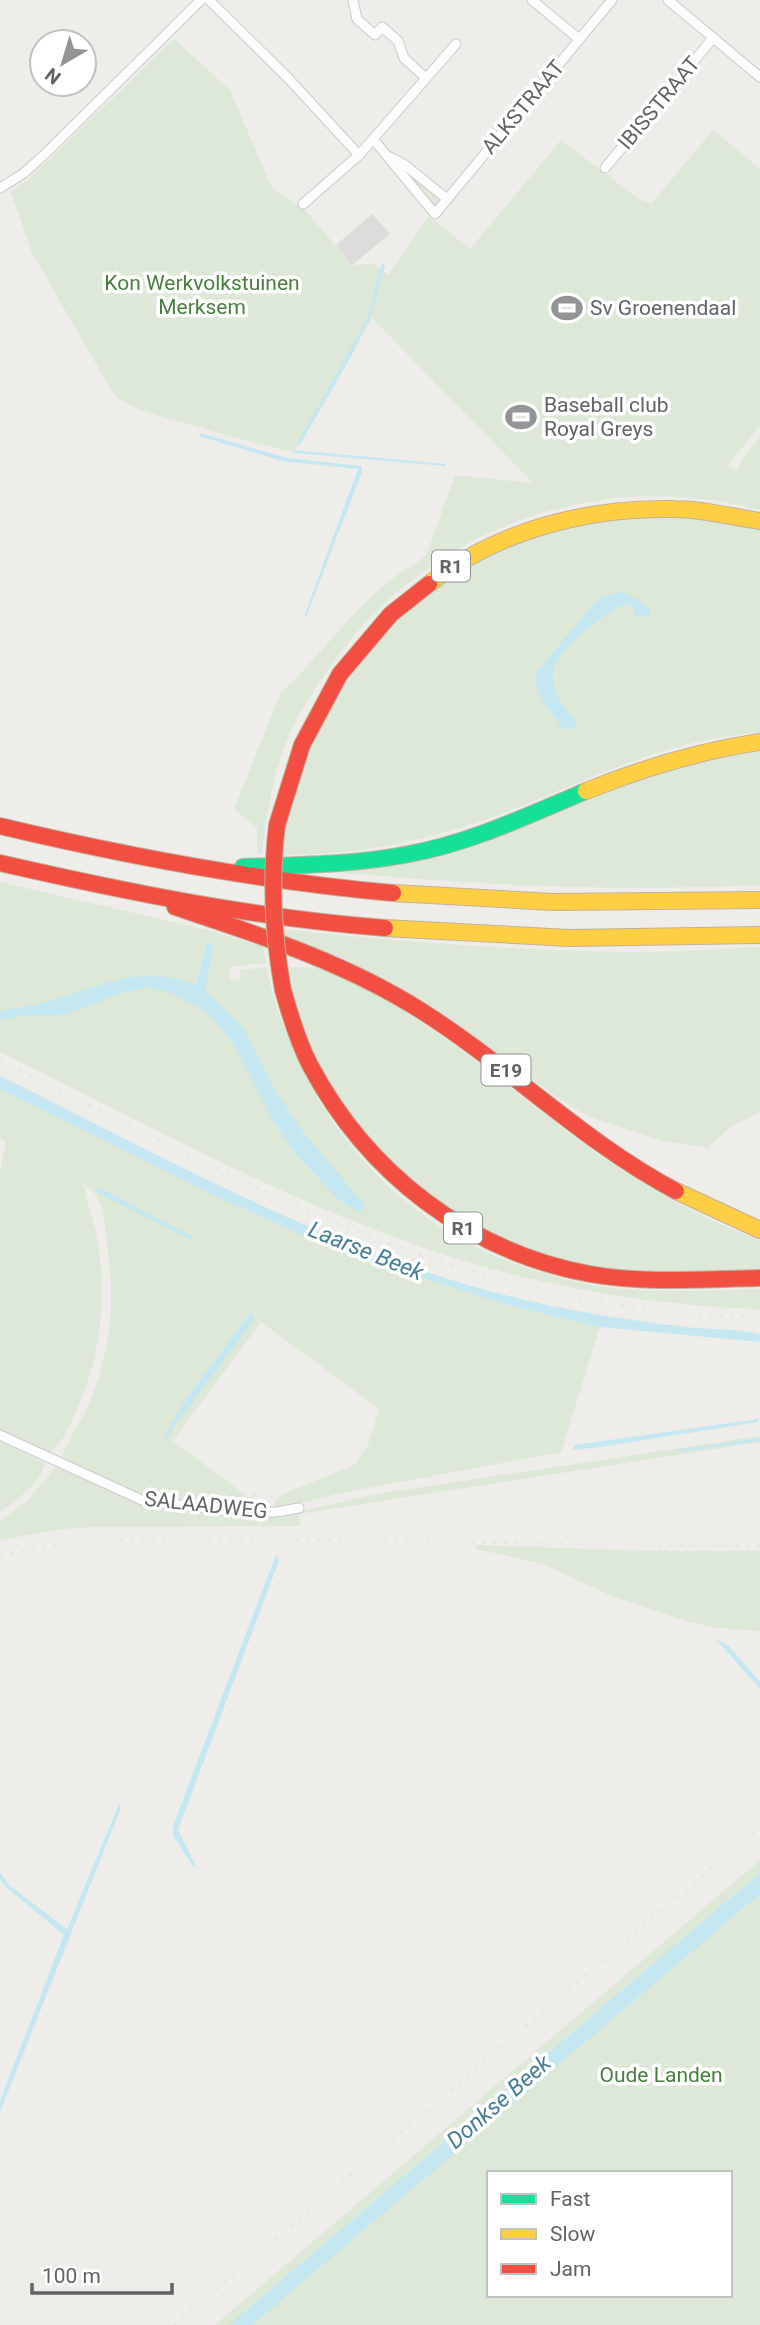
<svg xmlns="http://www.w3.org/2000/svg" width="760" height="2325" viewBox="0 0 760 2325" font-family="Roboto,sans-serif">
  <style>
    .industrial { fill: #dedcdb }
    .green { fill: #dde8d8; fill-rule: evenodd }
    .water { fill: #c5e7f2 }
    .lines { fill: none; stroke-linecap: round; stroke-linejoin: round }
    .street-casing { stroke: #cbcbca; stroke-width: 11 }
    .fast-casing { stroke: #c2af9b; stroke-width: 18 }
    .slow-casing { stroke: #c2af9b; stroke-width: 18 }
    .jam-casing { stroke: #c2af9b; stroke-width: 18 }
    .street { stroke: #fdfcfc; stroke-width: 9 }
    .fast { stroke: #16e098; stroke-width: 16 }
    .slow { stroke: #ffcf43; stroke-width: 16 }
    .jam { stroke: #f24e42; stroke-width: 16 }
    .rail { stroke: #e3e3e2; stroke-width: 2.5; stroke-dasharray: 2 9; stroke-linecap: butt }
    .jam-bridge-casing { stroke: #c2af9b; stroke-width: 18; stroke-linecap: butt }
    .jam-bridge { stroke: #f24e42; stroke-width: 16 }
    .labels { text-anchor: middle; dominant-baseline: central; stroke-width: 7; stroke-linejoin: round; paint-order: stroke }
    .shield { fill: #fff; stroke: #909295; stroke-width: 2 }
    .shield-label { font-size: 19px; font-weight: bold; fill: #606467 }
    .street-label { font-size: 21px; fill: #606467; stroke: #fff }
    .park-label { font-size: 21px; fill: #487e3f; stroke: #fff }
    .poi-label { font-size: 21px; fill: #606467; stroke: #fff; text-anchor: start }
    .water-label { font-size: 23px; font-style: italic; fill: #497d96; stroke: #fff }
  </style>
  <rect width="100%" height="100%" fill="#efedea"/>
  <!-- industrial -->
  <path class="industrial" d="M 372,214 L 390,234 L 352,265 L 336,245 Z"/>
  <!-- green -->
  <g class="green">
    <path d="M 174,39 L 230,90 L 272,188 L 306,211 L 352,265 L 373,264 L 388,275 L 429,216 L 470,249 L 561,140 L 640,200 L 652,203 L 713,130 L 760,169 L 760,425 L 727,467 L 737,470 L 745,455 L 760,437 L 760,510 C 597,466 426,529 330,667 C 312,692 296,717 285,745 C 272,780 266,817 262,854 L 257,853 L 257,828 L 234,809 L 281,692 L 295,680 L 358,609 L 390,580 L 426,556 L 455,475 L 533,483 L 372,318 L 294,452 L 259,444 L 139,410 L 118,398 L 110,388 L 32,253 L 11,192 L 32,176 Z"/>
    <path d="M 404,169 L 436,196 L 439,201 L 434,206 Z"/>
    <path d="M 693,514 L 760,528 L 760,733 C 668,737 586,782 501,814 C 430,840 358,855 282,855 L 291,789 L 313,733 L 364,653 L 385,630 L 450,573 L 541,531 L 586,520 Z"/>
    <path d="M 760,751 L 760,885 C 618,892 476,885 334,872 C 398,864 465,849 526,825 C 603,794 677,761 760,751 Z"/>
    <path d="M 0,882 L 208,930 L 263,947 L 266,963 L 229,967 L 230,980 L 241,979 L 240,970 L 266,967 C 306,1140 429,1262 606,1287 C 657,1294 709,1290 760,1289 L 760,1309 C 646,1306 514,1282 408,1242 C 267,1191 134,1118 0,1052 Z"/>
    <path d="M 282,929 C 397,942 512,950 627,952 C 671,952 716,949 760,947 L 760,1112 L 729,1128 L 708,1148 L 662,1141 L 589,1117 L 558,1098 L 448,1017 L 396,985 L 345,959 L 283,935 Z"/>
    <path d="M 288,967 C 299,968 314,966 325,969 C 341,974 358,985 372,993 C 457,1038 526,1105 605,1159 C 653,1192 706,1220 760,1240 L 760,1271 C 705,1272 650,1276 596,1266 C 474,1246 367,1166 314,1054 C 304,1034 297,1011 290,989 L 293,988 Z"/>
    <path d="M 0,1089 L 235,1205 L 321,1243 L 511,1306 L 600,1327 L 561,1452 L 341,1493 L 273,1509 L 273,1505 L 281,1495 L 354,1465 L 368,1445 L 379,1409 L 261,1322 L 173,1441 L 250,1498 L 255,1492 L 254,1504 L 239,1509 L 141,1497 L 65,1462 C 63,1457 62,1457 64,1452 C 71,1434 84,1418 91,1399 C 113,1342 115,1296 106,1235 C 104,1215 102,1195 84,1184 C 87,1203 94,1222 98,1242 C 107,1298 100,1361 76,1412 C 70,1425 62,1446 49,1452 L 0,1431 L 0,1172 L 6,1141 L 0,1138 Z"/>
    <path d="M 760,1436 L 760,1442 L 299,1514 L 300,1526 L 96,1527 L 63,1529 L 0,1540 L 0,1521 L 29,1499 L 56,1467 L 144,1505 L 289,1514 L 377,1494 Z"/>
    <path d="M 0,1440 L 45,1463 C 40,1484 17,1500 0,1512 Z"/>
    <path d="M 475,1545 L 653,1551 L 760,1551 L 760,1631 L 718,1628 L 685,1621 L 612,1596 L 543,1564 L 476,1549 Z"/>
    <path d="M 760,1860 L 760,2325 L 215,2325 ZM 489,2173 L 730,2173 L 730,2295 L 489,2295 Z"/>
  </g>
  <!-- water -->
  <g class="water">
    <path d="M 382,263 L 385,266 L 370,318 L 353,353 L 299,446 L 298,442 L 365,323 C 373,304 376,283 382,263 Z"/>
    <path d="M 200,433 L 287,458 L 362,466 L 362,472 L 306,617 L 305,614 L 358,469 L 282,461 L 199,436 Z"/>
    <path d="M 293,450 L 446,464 L 446,466 L 294,453 Z"/>
    <path d="M 621,592 C 632,596 643,602 651,612 L 650,617 L 636,616 L 631,605 L 626,604 C 605,613 555,650 553,674 C 551,693 566,709 577,722 L 576,727 L 567,730 L 562,728 C 552,712 532,692 536,673 L 596,601 L 610,594 Z"/>
    <path d="M 207,942 L 213,946 L 213,951 L 205,990 L 243,1027 L 276,1091 L 300,1128 L 365,1205 L 362,1211 L 358,1211 L 339,1200 L 296,1154 L 272,1119 L 235,1046 L 219,1025 L 205,1011 L 172,993 L 148,987 L 119,994 L 63,1015 L 31,1015 L 0,1020 L 0,1011 C 18,1008 36,1005 54,1000 C 104,985 144,963 196,985 Z"/>
    <path d="M 0,1076 C 163,1156 333,1253 509,1296 C 567,1311 627,1320 686,1327 C 711,1330 736,1328 760,1334 L 760,1342 L 600,1327 L 511,1306 L 365,1259 L 321,1243 L 235,1205 L 0,1089 Z"/>
    <path d="M 95,1187 L 103,1189 L 194,1238 L 191,1240 L 97,1192 Z"/>
    <path d="M 250,1313 L 254,1314 L 254,1320 L 167,1436 L 162,1439 L 187,1398 Z"/>
    <path d="M 758,1419 L 758,1422 L 600,1447 L 574,1450 L 573,1448 L 574,1445 Z"/>
    <path d="M 760,1438 L 760,1441 L 676,1452 L 676,1450 Z"/>
    <path d="M 278,1556 L 279,1561 L 178,1830 L 195,1864 L 194,1868 L 173,1835 L 173,1826 L 275,1557 Z"/>
    <path d="M 714,1639 L 728,1645 L 760,1682 L 760,1689 L 724,1648 Z"/>
    <path d="M 119,1804 L 121,1808 L 0,2112 L 0,2101 L 64,1935 L 6,1887 L 0,1879 L 0,1872 L 9,1885 L 67,1929 Z"/>
    <path d="M 760,1873 L 760,1894 L 252,2325 L 229,2325 Z"/>
  </g>
  <g class="lines">
    <defs>
      <g id="street">
        <path d="M 209,0 L 288,78 L 359,155"/>
        <path d="M 353,0 L 357,19 L 375,35 L 382,27 L 398,41 L 404,58 L 426,78"/>
        <path d="M 532,0 L 579,39"/>
        <path d="M 668,0 L 760,77"/>
        <path d="M 373,139 L 435,214 L 612,0"/>
        <path d="M 390,157 L 405,165 L 447,199"/>
        <path d="M 605,168 L 713,38"/>
        <path d="M 0,188 L 24,173 L 46,153 L 201,0"/>
        <path d="M 303,204 L 359,155 L 456,44"/>
        <path d="M 0,1435 L 144,1501 L 249,1513 L 276,1512 L 299,1508"/>
      </g>
      <path id="fast" d="M 243,867 C 298,865 354,865 409,854 C 470,843 529,815 586,791"/>
      <g id="slow">
        <path d="M 429,584 C 498,530 588,507 675,509 C 703,509 732,517 760,521"/>
        <path d="M 586,791 C 643,768 699,751 760,742"/>
        <path d="M 393,893 L 553,902 L 760,900"/>
        <path d="M 385,928 L 569,938 L 760,935"/>
        <path d="M 676,1191 L 760,1230"/>
      </g>
      <g id="jam">
        <path d="M 277,825 L 302,745 L 340,674 L 391,614 L 429,584"/>
        <path d="M 0,826 C 130,857 260,881 393,893"/>
        <path d="M 0,863 C 127,892 255,918 385,928"/>
        <path d="M 175,907 C 259,935 344,962 420,1010 C 509,1066 583,1142 676,1191"/>
        <path d="M 283,990 C 290,1015 298,1042 310,1065 C 367,1173 469,1252 590,1274 C 646,1284 704,1279 760,1278"/>
      </g>
    </defs>
    <!-- street casing -->
    <use href="#street" class="street-casing"/>
    <!-- fast casing -->
    <use href="#fast" class="fast-casing"/>
    <!-- slow casing -->
    <use href="#slow" class="slow-casing"/>
    <!-- jam casing -->
    <use href="#jam" class="jam-casing"/>
    <!-- street -->
    <use href="#street" class="street"/>
    <!-- fast -->
    <use href="#fast" class="fast"/>
    <!-- slow -->
    <use href="#slow" class="slow"/>
    <!-- jam -->
    <use href="#jam" class="jam"/>
    <!-- rail -->
    <g class="rail">
      <path d="M 0,1061 C 134,1127 267,1199 408,1250 C 519,1291 641,1315 760,1317"/>
      <path d="M 0,1555 L 65,1544 L 153,1538 L 760,1546"/>
      <path d="M 174,2325 L 760,1827"/>
    </g>
    <defs>
      <path id="jam-bridge" d="M 277,825 C 270,881 273,935 283,990"/>
    </defs>
    <!-- jam-bridge casing -->
    <use href="#jam-bridge" class="jam-bridge-casing"/>
    <!-- jam-bridge -->
    <use href="#jam-bridge" class="jam-bridge"/>
  </g>
  <!-- icons -->
  <defs>
    <symbol id="stadium-bare" viewBox="-9 -9 18 18"><path d="M0-5a6.5 5 0 1 0 0 10a6.5 5 0 1 0 0-10ZM-3.5-1.8h7v3.6h-7Z" fill="#929495" stroke="#fff" stroke-width="2.5" paint-order="stroke"/></symbol>
  </defs>
  <g fill-rule="evenodd">
    <use href="#stadium-bare" x="545" y="286" width="44" height="44"/>
    <use href="#stadium-bare" x="499" y="395" width="44" height="44"/>
  </g>
  <g class="labels">
    <!-- shield labels -->
    <g class="shield">
      <rect x="432" y="550.5" width="38" height="31" rx="5"/>
      <rect x="481.5" y="1054.5" width="49" height="31" rx="5"/>
      <rect x="444" y="1212.5" width="38" height="31" rx="5"/>
    </g>
    <g class="shield-label">
      <text x="451" y="566">R1</text>
      <text x="506" y="1070">E19</text>
      <text x="463" y="1228">R1</text>
    </g>
    <!-- street labels -->
    <g class="street-label">
      <text transform="translate(659 103) rotate(-50)">IBISSTRAAT</text>
      <text transform="translate(523 107) rotate(-50)">ALKSTRAAT</text>
      <text transform="translate(206 1505) rotate(6)">SALAADWEG</text>
    </g>
    <!-- park labels -->
    <g class="park-label">
      <text x="202" y="283">Kon Werkvolkstuinen<tspan x="202" dy="24">Merksem</tspan></text>
      <text x="661" y="2075">Oude Landen</text>
    </g>
    <!-- poi labels -->
    <g class="poi-label">
      <text x="590" y="308">Sv Groenendaal</text>
      <text x="544" y="405">Baseball club<tspan x="544" dy="24">Royal Greys</tspan></text>
    </g>
    <!-- water labels -->
    <g class="water-label">
      <text transform="translate(366 1251) rotate(22)">Laarse Beek</text>
      <text transform="translate(499 2102) rotate(-41)">Donkse Beek</text>
    </g>
  </g>
  <!-- legend -->
  <rect x="487" y="2171" width="245" height="126" fill="#ffffff" stroke="#bfc1c2" stroke-width="2"/>
  <rect x="501" y="2194" width="35" height="10" fill="#16e098" stroke="#bfc1c2" stroke-width="2"/>
  <text x="550" y="2206" font-size="21" fill="#606467">Fast</text>
  <rect x="501" y="2229" width="35" height="10" fill="#ffcf43" stroke="#bfc1c2" stroke-width="2"/>
  <text x="550" y="2241" font-size="21" fill="#606467">Slow</text>
  <rect x="501" y="2264" width="35" height="10" fill="#f24e42" stroke="#bfc1c2" stroke-width="2"/>
  <text x="550" y="2276" font-size="21" fill="#606467">Jam</text>
  <!-- north arrow -->
  <g transform="translate(63 63) rotate(218)"><circle r="33" fill="#ffffff" stroke="#bfc1c2" stroke-width="2"/>
  <path d="M0-5L12 26L0 18L-12 26Z" fill="#929495"/>
  <text y="-10" font-size="19" font-weight="bold" text-anchor="middle" fill="#606467">N</text>
  </g>
  <!-- scale -->
  <path d="M32 2283v10h140v-10" fill="none" stroke="#606467" stroke-width="3.5"/>
  <text x="42" y="2283" font-size="21" fill="#606467" stroke="#ffffff" stroke-width="5" paint-order="stroke">100 m</text>
</svg>
